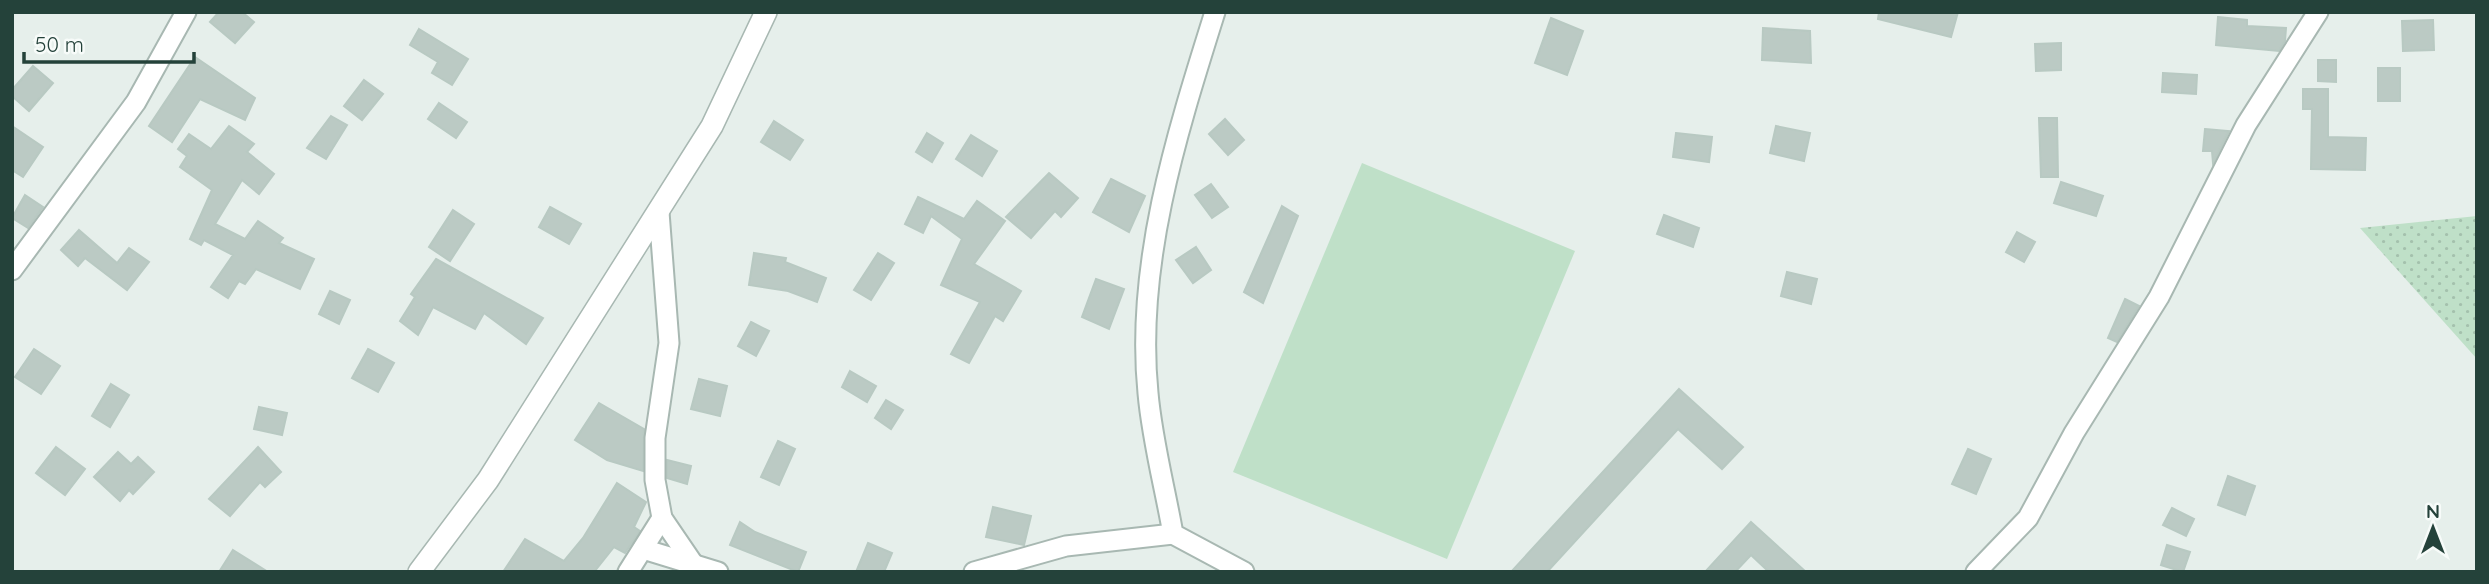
<svg xmlns="http://www.w3.org/2000/svg" width="2489" height="584" viewBox="0 0 2489 584" font-family="Quicksand,sans-serif">
  <style>
    .grass { fill: url(#grass-dots) }
    .garden { fill: #bfe0c8 }
    .building { fill: #bbcac4; stroke: #b8c9c2; stroke-width: 2 }
    .lines { fill: none; stroke-linecap: round; stroke-linejoin: round }
    .minor-casing { stroke: #a8b8b2; stroke-width: 23 }
    .tertiary-casing { stroke: #a8b8b2; stroke-width: 24 }
    .minor { stroke: #fff; stroke-width: 19 }
    .tertiary { stroke: #fff; stroke-width: 21 }
  </style>
  <defs>
    <pattern id="grass-dots" width="8" height="8" patternUnits="userSpaceOnUse" patternTransform="scale(1.75)"><rect width="8" height="8" fill="#bfe0c8"/><path d="M2 2h.1M6 6h.1" fill="none" stroke="#a4c1ad" stroke-width="1.8" stroke-linecap="round"/></pattern>
  </defs>
  <rect width="100%" height="100%" fill="#e6efeb"/>
  <!-- grass -->
  <path class="grass" d="M 2477,216 L 2477,359 L 2360,228 Z"/>
  <!-- garden -->
  <path class="garden" d="M 1362,163 L 1575,251 L 1447,559 L 1233,472 Z"/>
  <!-- building -->
  <g class="building">
    <path d="M 219,12 L 242,12 L 254,22 L 235,43 L 210,22 Z"/>
    <path d="M 1879,12 L 1958,12 L 1951,37 L 1878,19 Z"/>
    <path d="M 2218,17 L 2247,20 L 2247,26 L 2286,28 L 2285,41 L 2279,51 L 2216,45 Z"/>
    <path d="M 1551,18 L 1583,31 L 1567,75 L 1535,63 Z"/>
    <path d="M 2433,20 L 2434,50 L 2403,51 L 2402,21 Z"/>
    <path d="M 1763,28 L 1810,31 L 1811,63 L 1762,60 Z"/>
    <path d="M 419,29 L 468,59 L 452,85 L 432,73 L 438,62 L 410,45 Z"/>
    <path d="M 2061,43 L 2061,70 L 2036,71 L 2035,44 Z"/>
    <path d="M 195,57 L 255,98 L 245,120 L 200,99 L 172,142 L 149,126 Z"/>
    <path d="M 2318,60 L 2336,60 L 2336,82 L 2318,81 Z"/>
    <path d="M 33,66 L 53,83 L 29,111 L 12,96 L 12,90 Z"/>
    <rect x="2378" y="68" width="22" height="33"/>
    <path d="M 2163,73 L 2197,75 L 2196,94 L 2162,92 Z"/>
    <path d="M 364,80 L 383,94 L 362,120 L 344,106 Z"/>
    <path d="M 2303,89 L 2328,89 L 2328,137 L 2366,138 L 2365,170 L 2311,169 L 2312,109 L 2303,109 Z"/>
    <path d="M 439,103 L 467,122 L 456,138 L 428,119 Z"/>
    <path d="M 331,116 L 347,125 L 326,159 L 307,148 Z"/>
    <path d="M 2039,118 L 2057,118 L 2058,177 L 2041,177 Z"/>
    <path d="M 1225,119 L 1244,140 L 1228,155 L 1209,134 Z"/>
    <path d="M 774,121 L 803,140 L 790,160 L 761,142 Z"/>
    <path d="M 12,126 L 43,147 L 23,177 L 12,170 Z"/>
    <path d="M 229,126 L 254,144 L 247,152 L 274,174 L 259,194 L 242,180 L 215,224 L 245,239 L 258,221 L 283,238 L 279,243 L 314,259 L 300,289 L 256,269 L 245,284 L 239,281 L 228,298 L 211,287 L 233,255 L 204,240 L 201,245 L 190,239 L 212,190 L 180,167 L 187,156 L 178,149 L 189,134 L 211,149 Z"/>
    <path d="M 1776,126 L 1810,133 L 1804,161 L 1770,153 Z"/>
    <path d="M 2205,129 L 2229,131 L 2213,163 L 2212,151 L 2203,151 Z"/>
    <path d="M 927,133 L 943,143 L 932,162 L 916,152 Z"/>
    <path d="M 1676,133 L 1712,137 L 1709,162 L 1673,157 Z"/>
    <path d="M 971,135 L 997,151 L 982,176 L 956,159 Z"/>
    <path d="M 1049,173 L 1078,198 L 1061,217 L 1055,211 L 1031,238 L 1006,217 Z"/>
    <path d="M 1111,179 L 1145,196 L 1129,232 L 1093,212 Z"/>
    <path d="M 2061,182 L 2103,196 L 2096,216 L 2054,203 Z"/>
    <path d="M 1211,184 L 1228,207 L 1212,218 L 1195,195 Z"/>
    <path d="M 25,195 L 43,207 L 28,228 L 12,218 Z"/>
    <path d="M 918,197 L 964,219 L 977,201 L 1005,221 L 974,264 L 1021,291 L 1003,321 L 995,316 L 969,363 L 951,354 L 980,302 L 941,285 L 962,239 L 931,216 L 923,233 L 905,224 Z"/>
    <path d="M 1282,206 L 1298,216 L 1263,303 L 1244,292 Z"/>
    <path d="M 550,207 L 581,224 L 569,244 L 539,227 Z"/>
    <path d="M 453,210 L 474,224 L 450,261 L 429,247 Z"/>
    <path d="M 1664,215 L 1699,228 L 1693,247 L 1657,234 Z"/>
    <path d="M 79,230 L 117,263 L 129,248 L 149,262 L 127,290 L 85,258 L 78,266 L 61,250 Z"/>
    <path d="M 2017,232 L 2035,242 L 2024,262 L 2006,252 Z"/>
    <path d="M 1196,247 L 1211,270 L 1193,283 L 1176,260 Z"/>
    <path d="M 754,253 L 786,258 L 785,262 L 826,278 L 817,302 L 788,291 L 749,285 Z"/>
    <path d="M 878,253 L 894,263 L 871,300 L 854,290 Z"/>
    <path d="M 436,259 L 543,318 L 526,344 L 484,313 L 475,329 L 433,307 L 418,335 L 400,321 L 415,297 L 411,294 Z"/>
    <path d="M 1787,272 L 1817,279 L 1811,304 L 1781,296 Z"/>
    <path d="M 1096,279 L 1124,289 L 1109,329 L 1082,317 Z"/>
    <path d="M 330,291 L 350,300 L 339,324 L 319,314 Z"/>
    <path d="M 2125,299 L 2139,306 L 2117,342 L 2108,338 Z"/>
    <path d="M 751,322 L 769,331 L 756,356 L 738,346 Z"/>
    <path d="M 34,349 L 60,366 L 41,394 L 15,377 Z"/>
    <path d="M 368,349 L 394,363 L 378,392 L 352,378 Z"/>
    <path d="M 850,371 L 876,386 L 867,402 L 842,387 Z"/>
    <path d="M 699,379 L 727,386 L 720,416 L 691,409 Z"/>
    <path d="M 111,384 L 129,395 L 110,427 L 92,416 Z"/>
    <path d="M 1679,389 L 1743,447 L 1722,469 L 1678,429 L 1547,572 L 1511,572 Z"/>
    <path d="M 886,400 L 903,410 L 891,429 L 875,418 Z"/>
    <path d="M 599,403 L 644,429 L 643,471 L 607,460 L 575,440 Z"/>
    <path d="M 259,407 L 287,413 L 282,435 L 254,429 Z"/>
    <path d="M 778,441 L 795,449 L 779,485 L 761,477 Z"/>
    <path d="M 56,447 L 85,469 L 65,495 L 36,473 Z"/>
    <path d="M 258,447 L 281,472 L 265,487 L 260,482 L 230,516 L 209,499 Z"/>
    <path d="M 1968,449 L 1991,459 L 1976,494 L 1952,484 Z"/>
    <path d="M 118,452 L 131,464 L 138,457 L 154,472 L 133,494 L 129,490 L 120,501 L 94,477 Z"/>
    <path d="M 667,460 L 691,466 L 687,484 L 667,478 Z"/>
    <path d="M 2228,476 L 2255,486 L 2245,515 L 2218,505 Z"/>
    <path d="M 617,483 L 646,502 L 634,527 L 640,531 L 625,553 L 614,547 L 594,572 L 503,572 L 525,539 L 564,561 L 583,538 Z"/>
    <path d="M 993,507 L 1031,516 L 1024,545 L 986,537 Z"/>
    <path d="M 2172,508 L 2194,519 L 2186,536 L 2163,525 Z"/>
    <path d="M 740,522 L 755,532 L 806,552 L 798,572 L 730,545 Z"/>
    <path d="M 1751,522 L 1806,572 L 1769,572 L 1751,555 L 1735,572 L 1705,572 Z"/>
    <path d="M 868,543 L 892,553 L 884,572 L 856,572 Z"/>
    <path d="M 2167,545 L 2190,552 L 2183,572 L 2161,565 Z"/>
    <path d="M 233,550 L 268,572 L 219,572 Z"/>
  </g>
  <g class="lines">
    <defs>
      <g id="minor">
        <path d="M 1215,12 C 1177,133 1135,264 1148,393 C 1152,440 1165,488 1173,534 L 1244,572"/>
        <path d="M 659,212 L 669,343 L 655,438 L 655,480 L 662,518 L 692,562"/>
        <path d="M 12,270 L 136,102 L 186,12"/>
        <path d="M 643,549 L 718,572"/>
        <path d="M 628,572 L 662,518"/>
        <path d="M 974,572 L 1066,546 L 1173,534"/>
        <path d="M 1976,572 L 2028,518 L 2074,433 L 2159,297 L 2246,125 L 2318,12"/>
      </g>
      <path id="tertiary" d="M 419,572 L 488,480 L 712,126 L 766,12"/>
    </defs>
    <!-- minor casing -->
    <use href="#minor" class="minor-casing"/>
    <!-- tertiary casing -->
    <use href="#tertiary" class="tertiary-casing"/>
    <!-- minor -->
    <use href="#minor" class="minor"/>
    <!-- tertiary -->
    <use href="#tertiary" class="tertiary"/>
  </g>
  <!-- border -->
  <rect width="2489" height="584" fill="none" stroke="#24423a" stroke-width="28"/>
  <!-- north arrow -->
  <g transform="translate(2433 528)" stroke="#f7fbf9" stroke-width="5" paint-order="stroke">
  <path d="M0-5L12 26L0 18L-12 26Z" fill="#24423a"/>
  <text y="-10" font-size="19" font-weight="bold" text-anchor="middle" fill="#24423a">N</text>
  </g>
  <!-- scale -->
  <path d="M24 52v10h170v-10" fill="none" stroke="#24423a" stroke-width="3.5"/>
  <text x="35" y="52" font-size="21" fill="#24423a" stroke="#f7fbf9" stroke-width="5" paint-order="stroke">50 m</text>
</svg>
